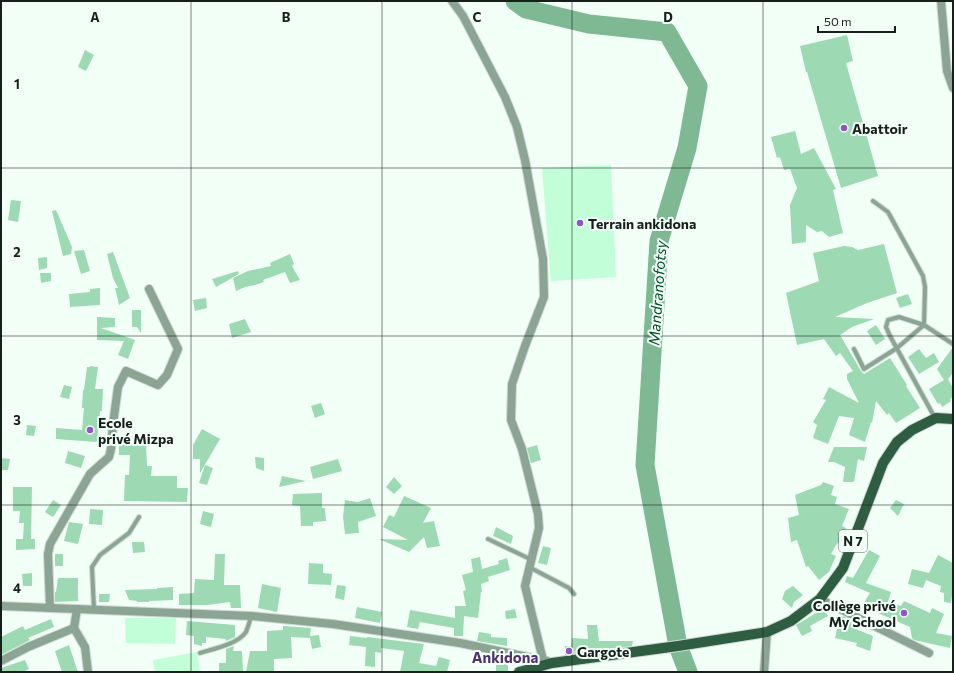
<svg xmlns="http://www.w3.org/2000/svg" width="954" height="673" viewBox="0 0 954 673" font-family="Commissioner,sans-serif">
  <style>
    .green { fill: #c2fed7 }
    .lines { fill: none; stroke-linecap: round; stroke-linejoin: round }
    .river { stroke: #7eb994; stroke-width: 19 }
    .building { fill: #9dd9b3 }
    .lane-casing { stroke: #cedbd3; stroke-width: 6 }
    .street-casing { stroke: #cedbd3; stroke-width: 10 }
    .primary-casing { stroke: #cedbd3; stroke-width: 12 }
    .lane { stroke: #8ba494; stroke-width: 4 }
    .street { stroke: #8ba494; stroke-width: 8 }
    .primary { stroke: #2e5d41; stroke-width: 10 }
    .grid { fill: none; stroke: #171f1a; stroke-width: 1; stroke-opacity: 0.55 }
    .poi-dot { fill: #9253c9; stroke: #f1fff6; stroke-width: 1.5 }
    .labels { text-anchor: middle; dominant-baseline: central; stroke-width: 4; stroke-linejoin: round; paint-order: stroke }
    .shield { fill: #f1fff6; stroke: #58625c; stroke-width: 1 }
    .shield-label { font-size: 13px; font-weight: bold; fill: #171f1a }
    .poi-label { font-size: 14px; font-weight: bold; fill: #171f1a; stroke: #f1fff6; text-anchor: start }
    .water-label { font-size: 15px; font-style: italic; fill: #004a28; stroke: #f1fff6 }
    .neighbourhood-label { font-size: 15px; font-weight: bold; fill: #4f316b; stroke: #f1fff6 }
    .grid-label { font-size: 13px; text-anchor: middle; font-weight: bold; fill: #171f1a; stroke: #f1fff6; stroke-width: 4; stroke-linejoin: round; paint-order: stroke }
  </style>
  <rect width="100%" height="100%" fill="#f1fff6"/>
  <!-- green -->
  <g class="green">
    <path d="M 611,165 L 616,277 L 551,281 L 542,168 Z"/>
    <path d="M 125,618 L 176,618 L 175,644 L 126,643 Z"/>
    <path d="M 197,652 L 200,672 L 155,672 L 153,660 Z"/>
  </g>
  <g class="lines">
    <!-- river -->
    <path class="river" d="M 515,1 L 526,9 L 589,24 L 667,32 L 698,86 L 687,148 L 659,241 L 645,465 L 678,646 L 688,672"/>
  </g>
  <!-- building -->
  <g class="building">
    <path d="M 847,35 L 853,61 L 846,63 L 878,176 L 841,188 L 807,72 L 806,72 L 800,46 Z"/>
    <path d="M 85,50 L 94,55 L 86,71 L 78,67 Z"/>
    <path d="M 795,131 L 801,154 L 814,148 L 836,189 L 833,190 L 843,233 L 829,237 L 822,231 L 817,232 L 806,225 L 806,242 L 792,244 L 790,205 L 797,188 L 790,169 L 784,170 L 780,157 L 777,158 L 771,137 Z"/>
    <path d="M 11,200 L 21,201 L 18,222 L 8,220 Z"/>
    <path d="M 56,210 L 72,247 L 71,254 L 63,256 L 52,211 Z"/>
    <path d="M 884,244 L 897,293 L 867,303 L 835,317 L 874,319 L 852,327 L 840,335 L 861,371 L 864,374 L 890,358 L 907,385 L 906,386 L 920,408 L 896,423 L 889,413 L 887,415 L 876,401 L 872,423 L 871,422 L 865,442 L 849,435 L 854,418 L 839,416 L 828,444 L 813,438 L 817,425 L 813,422 L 826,400 L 823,399 L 829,387 L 859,403 L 847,379 L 847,374 L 853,371 L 840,353 L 836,356 L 824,339 L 797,345 L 786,293 L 819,281 L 813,253 L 844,246 L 852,247 L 858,250 Z"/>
    <path d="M 84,250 L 90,271 L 81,274 L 74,251 Z"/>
    <path d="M 113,252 L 130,298 L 119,305 L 115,288 L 118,288 L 113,278 L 107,254 Z"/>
    <path d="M 290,254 L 294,264 L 292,266 L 300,280 L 290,283 L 285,272 L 263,280 L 264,282 L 255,285 L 245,287 L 236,291 L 233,278 L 248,271 L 271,266 L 270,263 Z"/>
    <path d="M 47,257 L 47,268 L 39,270 L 38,258 Z"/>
    <path d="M 238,271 L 239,274 L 216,287 L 212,279 Z"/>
    <path d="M 40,273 L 51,273 L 51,281 L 41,283 Z"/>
    <path d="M 100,288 L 100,305 L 70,307 L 69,294 L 90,292 L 90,289 Z"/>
    <path d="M 908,294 L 912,304 L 900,308 L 896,298 Z"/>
    <path d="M 206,298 L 207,308 L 195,311 L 193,300 Z"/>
    <path d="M 132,310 L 141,310 L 141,333 L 137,327 L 132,327 Z"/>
    <path d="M 97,317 L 115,318 L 115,327 L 101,328 L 135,340 L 128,359 L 118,355 L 124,341 L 97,340 Z"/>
    <path d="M 245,319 L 251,332 L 232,338 L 229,324 Z"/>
    <path d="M 876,325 L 885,339 L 876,345 L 867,331 Z"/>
    <path d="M 953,347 L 953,373 L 948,379 L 953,388 L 953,397 L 950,399 L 951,401 L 942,407 L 940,403 L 938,404 L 929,389 L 944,380 L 937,369 Z"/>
    <path d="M 919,349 L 926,358 L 934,353 L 939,362 L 919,374 L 908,357 Z"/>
    <path d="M 90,366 L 98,367 L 95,389 L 103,389 L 102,411 L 100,411 L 97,442 L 56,439 L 56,428 L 82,430 L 84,408 L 82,408 L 83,390 L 84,390 L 87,367 L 90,367 Z"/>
    <path d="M 64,385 L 72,387 L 69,399 L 60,397 Z"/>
    <path d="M 321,403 L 325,414 L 315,418 L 311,406 Z"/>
    <path d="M 27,425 L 36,426 L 34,436 L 26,435 Z"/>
    <path d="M 202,429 L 220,439 L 200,473 L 200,459 L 193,459 L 193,445 Z"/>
    <path d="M 119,443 L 127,443 L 127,445 L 146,444 L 147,466 L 152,466 L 151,476 L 177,476 L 177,488 L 188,488 L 187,502 L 124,501 L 125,475 L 129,475 L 130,455 L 119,455 Z"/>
    <path d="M 537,445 L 541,460 L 531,463 L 527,448 Z"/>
    <path d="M 834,447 L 867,447 L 864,461 L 858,459 L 854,482 L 843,482 L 845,467 L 834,462 L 828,462 Z"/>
    <path d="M 68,451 L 85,456 L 81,468 L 65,463 Z"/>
    <path d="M 255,457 L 264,458 L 264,471 L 256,468 Z"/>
    <path d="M 1,458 L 10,459 L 8,470 L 1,470 Z"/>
    <path d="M 338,459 L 342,471 L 313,479 L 310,467 Z"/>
    <path d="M 205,465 L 213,468 L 207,485 L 199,483 Z"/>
    <path d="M 282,476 L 306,481 L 279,487 Z"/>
    <path d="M 394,477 L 402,486 L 394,494 L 386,487 Z"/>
    <path d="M 823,482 L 834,486 L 831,495 L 837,497 L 835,504 L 849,509 L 842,526 L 846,528 L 845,531 L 848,533 L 836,545 L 831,554 L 836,556 L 829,572 L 819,580 L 808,566 L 806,567 L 797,540 L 791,542 L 788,518 L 799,515 L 795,495 L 821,485 Z"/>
    <path d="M 13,487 L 32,487 L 31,539 L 35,539 L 35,549 L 16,550 L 16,539 L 23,539 L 24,523 L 19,523 L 20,511 L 13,511 Z"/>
    <path d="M 322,493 L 322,508 L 325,508 L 326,521 L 313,522 L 313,526 L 301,526 L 300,506 L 292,505 L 293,494 Z"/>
    <path d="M 404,496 L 431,508 L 423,523 L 434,521 L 440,546 L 427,548 L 424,537 L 409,552 L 379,539 L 408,540 L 383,527 L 389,515 L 394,517 Z"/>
    <path d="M 370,498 L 376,516 L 358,522 L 359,533 L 345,534 L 343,517 L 345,500 L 358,502 Z"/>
    <path d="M 53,500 L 61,505 L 53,517 L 45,512 Z"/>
    <path d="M 896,500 L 904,504 L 898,516 L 890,508 Z"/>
    <path d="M 90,509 L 103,510 L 102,525 L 89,524 Z"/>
    <path d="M 203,511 L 214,514 L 211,527 L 200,524 Z"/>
    <path d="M 69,522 L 83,524 L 78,544 L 64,541 Z"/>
    <path d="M 496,527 L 513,536 L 511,544 L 493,536 Z"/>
    <path d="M 132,542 L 144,542 L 145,552 L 133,553 Z"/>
    <path d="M 543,546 L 551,548 L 547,565 L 538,563 Z"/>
    <path d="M 869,550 L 880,556 L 866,583 L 891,592 L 888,602 L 901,606 L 904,601 L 930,613 L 932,608 L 944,614 L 936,633 L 952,636 L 950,648 L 914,640 L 912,638 L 910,627 L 862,606 L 870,593 L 845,582 L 847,576 L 853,578 Z"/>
    <rect x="55" y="554" width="8" height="12"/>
    <path d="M 215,554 L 225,554 L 224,585 L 240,585 L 241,608 L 231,608 L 230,602 L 207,605 L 179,605 L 179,594 L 194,593 L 195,579 L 214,580 Z"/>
    <path d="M 938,555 L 953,563 L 953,588 L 951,603 L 944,602 L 944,593 L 940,592 L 941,586 L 926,580 L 923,588 L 908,584 L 912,569 L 929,573 Z"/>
    <path d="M 480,557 L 482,569 L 499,564 L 498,561 L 507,558 L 510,570 L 488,577 L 489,581 L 481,584 L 482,592 L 481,592 L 478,618 L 464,616 L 463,636 L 454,636 L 454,628 L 420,622 L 418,629 L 407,627 L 410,610 L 455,618 L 455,606 L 466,606 L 463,591 L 466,590 L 462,575 L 473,572 L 471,559 Z"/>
    <path d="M 309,563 L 323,564 L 323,573 L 332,574 L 331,585 L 308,584 Z"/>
    <path d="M 32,573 L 32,586 L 23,586 L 22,574 Z"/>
    <path d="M 58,578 L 78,578 L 78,601 L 55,602 L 55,592 L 56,592 Z"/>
    <path d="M 262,584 L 281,588 L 277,612 L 258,608 Z"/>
    <path d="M 337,585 L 346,586 L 344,600 L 335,598 Z"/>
    <path d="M 793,586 L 803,595 L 794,602 L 792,608 L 782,599 L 785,591 Z"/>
    <path d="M 173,587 L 173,600 L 149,601 L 149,602 L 137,602 L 137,601 L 129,600 L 125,590 L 157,589 L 157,588 Z"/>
    <path d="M 99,594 L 110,594 L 109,602 L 99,602 Z"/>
    <path d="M 357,607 L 382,612 L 380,623 L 355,618 Z"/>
    <path d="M 515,609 L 517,618 L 506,619 L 505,611 Z"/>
    <path d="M 823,609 L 828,616 L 810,626 L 812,631 L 802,636 L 796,625 Z"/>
    <path d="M 840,615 L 848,619 L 847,620 L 858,624 L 856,629 L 873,636 L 870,651 L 856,646 L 857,643 L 835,638 Z"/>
    <path d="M 51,619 L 54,627 L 28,638 L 30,640 L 1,655 L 1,637 L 23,626 L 25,630 Z"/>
    <path d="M 187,621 L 235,625 L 235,637 L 226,641 L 226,639 L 206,637 L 206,643 L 202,643 L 202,646 L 194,644 L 194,636 L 186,635 Z"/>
    <path d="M 587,625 L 597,625 L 599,641 L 633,641 L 632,646 L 565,655 L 565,646 L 571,646 L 572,638 L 588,639 Z"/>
    <path d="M 283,626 L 311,628 L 310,636 L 319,635 L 321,647 L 312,649 L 310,638 L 291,637 L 292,658 L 274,659 L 274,672 L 246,672 L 250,651 L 267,651 L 267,631 L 283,630 Z"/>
    <path d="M 479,632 L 491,634 L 491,637 L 507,638 L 507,646 L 477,641 Z"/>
    <path d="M 350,636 L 367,638 L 367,637 L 424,644 L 419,663 L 436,666 L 439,657 L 450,660 L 447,672 L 400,672 L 404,651 L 381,648 L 381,653 L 375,652 L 375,667 L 365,666 L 366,647 L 349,645 Z"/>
    <path d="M 69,645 L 78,672 L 62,672 L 55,651 Z"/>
    <path d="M 234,646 L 233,651 L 242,651 L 243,672 L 219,672 L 219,663 L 226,663 L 226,649 Z"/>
    <path d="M 25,660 L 29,669 L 23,672 L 1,672 L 1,668 Z"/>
    <rect x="496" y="660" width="12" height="12"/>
  </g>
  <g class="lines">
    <defs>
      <g id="lane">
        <path d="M 854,349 L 864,369 L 897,348 L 924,325 L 925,287 L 923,276 L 888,212 L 873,201"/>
        <path d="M 935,418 L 890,336 L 886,327 L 888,320 L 899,317 L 924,325 L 953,344"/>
        <path d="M 488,539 L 530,559"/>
        <path d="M 529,567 L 569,588 L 574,594"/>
        <path d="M 94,610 L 92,567 L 100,555 L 129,533 L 139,517"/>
        <path d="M 200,653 C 213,649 238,644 246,632 C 248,627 250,621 251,616"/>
      </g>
      <g id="street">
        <path d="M 452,1 L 463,16 L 505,97 L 517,127 L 525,160 L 543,259 L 544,297 L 525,346 L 512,384 L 511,420 L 522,449 L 538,514 L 539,528 L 525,586 L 543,660"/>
        <path d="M 941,1 L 947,71 L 953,88"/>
        <path d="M 820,599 L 929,653"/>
        <path d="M 1,606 L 251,616 L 333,624 L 460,643 L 547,661"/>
        <path d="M 50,608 L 48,554 L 50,544 L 90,474 L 109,457 L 111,449 L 113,424 L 118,387 L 126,371 L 158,385 L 167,375 L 178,349 L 149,289"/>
        <path d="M 77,609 L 74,628 L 85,647 L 88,672"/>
        <path d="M 1,661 L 28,647 L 74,628"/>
        <path d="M 764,672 L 767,632"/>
      </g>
      <path id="primary" d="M 519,672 L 552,663 L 678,646 L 767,632 L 791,621 L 820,599 L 843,568 L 883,463 L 897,442 L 912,430 L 936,418 L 953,419"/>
    </defs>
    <!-- lane casing -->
    <use href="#lane" class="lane-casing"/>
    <!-- street casing -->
    <use href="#street" class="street-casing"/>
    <!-- primary casing -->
    <use href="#primary" class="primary-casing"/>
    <!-- lane -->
    <use href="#lane" class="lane"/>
    <!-- street -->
    <use href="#street" class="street"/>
    <!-- primary -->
    <use href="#primary" class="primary"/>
  </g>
  <!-- grid -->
  <path class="grid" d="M 191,1 L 191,672M 382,1 L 382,672M 572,1 L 572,672M 763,1 L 763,672M 1,168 L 953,168M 1,336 L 953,336M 1,505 L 953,505"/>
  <!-- markers -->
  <g class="poi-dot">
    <circle cx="844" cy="128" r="4"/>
    <circle cx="580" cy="223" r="4"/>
    <circle cx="90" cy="430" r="4"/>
    <circle cx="904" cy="613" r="4"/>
    <circle cx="569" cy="651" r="4"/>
  </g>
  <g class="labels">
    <!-- shield labels -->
    <rect class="shield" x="839" y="530" width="28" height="22" rx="3"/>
    <g class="shield-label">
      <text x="853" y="541">N 7</text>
    </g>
    <!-- poi labels -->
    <g class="poi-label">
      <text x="852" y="128">Abattoir</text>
      <text x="588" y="223">Terrain ankidona</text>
      <text x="98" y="422">Ecole<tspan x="98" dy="16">privé Mizpa</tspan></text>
      <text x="896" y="605" text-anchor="end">Collège privé<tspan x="896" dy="16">My School</tspan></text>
      <text x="577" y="651">Gargote</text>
    </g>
    <!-- water labels -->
    <g class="water-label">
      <text transform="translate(657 293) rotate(-86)">Mandranofotsy</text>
    </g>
    <!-- neighbourhood labels -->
    <g class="neighbourhood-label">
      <text x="505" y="657">Ankidona</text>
    </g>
  </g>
  <g class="grid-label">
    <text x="95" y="22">A</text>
    <text x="286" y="22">B</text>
    <text x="477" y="22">C</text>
    <text x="668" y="22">D</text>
    <text x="17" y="89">1</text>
    <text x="17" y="257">2</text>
    <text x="17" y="425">3</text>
    <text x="17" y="593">4</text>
  </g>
  <!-- border -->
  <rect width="954" height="673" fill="none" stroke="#171f1a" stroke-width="4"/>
  <!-- scale -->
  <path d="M818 26v6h77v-6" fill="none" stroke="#171f1a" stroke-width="2"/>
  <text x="824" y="26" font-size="12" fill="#171f1a" stroke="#f1fff6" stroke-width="3" paint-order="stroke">50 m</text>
</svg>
